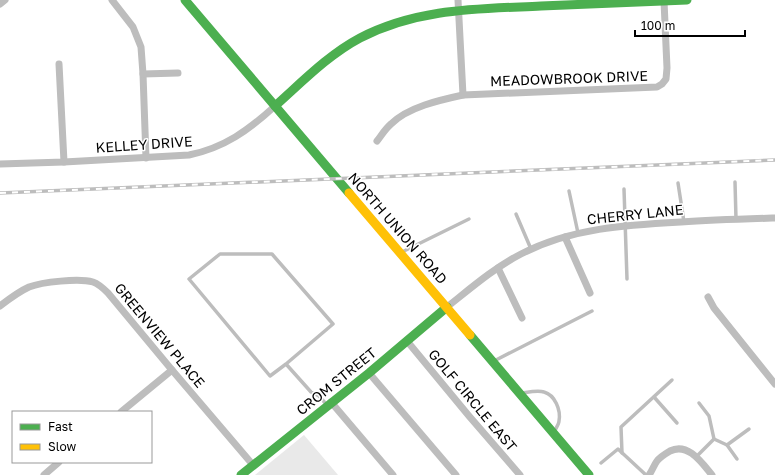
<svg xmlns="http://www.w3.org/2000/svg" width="775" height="475" viewBox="0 0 775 475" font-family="'Golos Text',sans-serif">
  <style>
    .green { fill: #e9e9e9 }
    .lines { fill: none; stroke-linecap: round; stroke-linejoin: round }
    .lane { stroke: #bdbdbd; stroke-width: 3.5 }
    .street { stroke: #bdbdbd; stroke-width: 7 }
    .fast { stroke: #4caf50; stroke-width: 9 }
    .slow { stroke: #ffc107; stroke-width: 9 }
    .rail-casing { stroke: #bdbdbd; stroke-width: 3.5 }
    .rail { stroke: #fff; stroke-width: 2; stroke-dasharray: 6; stroke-linecap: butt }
    .labels { text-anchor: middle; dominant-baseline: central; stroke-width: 3; stroke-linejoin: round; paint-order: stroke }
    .street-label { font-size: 14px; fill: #000; stroke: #fff }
  </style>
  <rect width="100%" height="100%" fill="#fff"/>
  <!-- green -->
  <path class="green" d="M 304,435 L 338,475 L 255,475 Z"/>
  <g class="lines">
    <!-- lane -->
    <g class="lane">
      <path d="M 735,182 L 736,219"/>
      <path d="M 678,183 L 684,222"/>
      <path d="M 624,189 L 627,279"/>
      <path d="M 569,191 L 578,233"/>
      <path d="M 516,214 L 531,249"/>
      <path d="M 402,252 L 469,219"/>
      <path d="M 494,361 L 592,311"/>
      <path d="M 286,364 L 333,324 L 272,254 L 220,254 L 189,279 L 270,376 L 286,364 L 311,392 L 319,396 L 327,405"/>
      <path d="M 522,393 C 529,392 538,390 544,392 C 555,395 561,410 559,421 C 559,424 556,428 554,432"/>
      <path d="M 654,397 L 677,423"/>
      <path d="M 714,439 L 727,445 L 749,429"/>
      <path d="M 727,445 L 737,459"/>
      <path d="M 622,453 L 621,427 L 672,380"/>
      <path d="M 696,457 L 714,439 L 709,416 L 699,403"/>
      <path d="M 601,463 L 618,449 L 646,475"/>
    </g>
    <!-- street -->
    <g class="street">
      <path d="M 112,0 L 133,27 L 141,47 L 143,74 L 146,158"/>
      <path d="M 458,0 L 463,95"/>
      <path d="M 0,4 L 5,0"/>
      <path d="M 59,64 L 64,162"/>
      <path d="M 143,74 L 178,73"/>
      <path d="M 377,141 C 381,136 385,129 391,124 C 408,107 440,100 463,95 L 657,87 L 662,84 L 666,79 L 667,68 L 664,1"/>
      <path d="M 0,164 L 64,162 L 189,155 C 224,148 249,130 275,106"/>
      <path d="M 565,237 L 590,293"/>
      <path d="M 498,268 L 522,318"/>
      <path d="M 708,297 L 714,308 L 775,384"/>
      <path d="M 0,306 C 9,299 18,292 29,287 C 42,282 79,278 93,282 C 99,284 104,289 108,293 L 172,370 L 253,465"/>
      <path d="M 447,307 C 471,288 494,268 521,254 C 571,228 626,225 681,222 C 712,220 744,219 775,218"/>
      <path d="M 407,341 L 469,416 L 520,475"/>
      <path d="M 369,373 L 456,475"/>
      <path d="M 331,402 L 393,475"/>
      <path d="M 121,412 L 172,370"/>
      <path d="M 44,475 L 59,462"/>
      <path d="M 649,475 C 652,471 654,465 657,461 C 660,457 665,454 670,451 C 688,442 702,463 712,475"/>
    </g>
    <!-- fast -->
    <g class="fast">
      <path d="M 185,0 L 349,193"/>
      <path d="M 275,106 C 302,82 328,55 360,38 C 418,8 478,9 541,6 C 590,4 638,2 687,0"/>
      <path d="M 470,335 L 589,475"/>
      <path d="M 241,475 L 369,373 L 447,307"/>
    </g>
    <!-- slow -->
    <path class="slow" d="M 349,193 L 470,335"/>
    <defs>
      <path id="rail" d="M 0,193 L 775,160"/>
    </defs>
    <!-- rail casing -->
    <use href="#rail" class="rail-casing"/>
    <!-- rail -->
    <use href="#rail" class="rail"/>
  </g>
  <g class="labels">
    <!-- street labels -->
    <g class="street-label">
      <text transform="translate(569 78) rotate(-2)">MEADOWBROOK DRIVE</text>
      <text transform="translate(144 144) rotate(-4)">KELLEY DRIVE</text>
      <text transform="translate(635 214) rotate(-6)">CHERRY LANE</text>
      <text transform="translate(398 228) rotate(49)">NORTH UNION ROAD</text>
      <text transform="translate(160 335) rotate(50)">GREENVIEW PLACE</text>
      <text transform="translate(336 381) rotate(-39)">CROM STREET</text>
      <text transform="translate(473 400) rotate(50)">GOLF CIRCLE EAST</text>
    </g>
  </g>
  <!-- legend -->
  <rect x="12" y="411" width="140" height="52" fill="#ffffff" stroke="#999999"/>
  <rect x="20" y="424" width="20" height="6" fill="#4caf50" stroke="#999999"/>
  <text x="48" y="431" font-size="12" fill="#000000">Fast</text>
  <rect x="20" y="444" width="20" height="6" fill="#ffc107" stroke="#999999"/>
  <text x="48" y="451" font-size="12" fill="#000000">Slow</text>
  <!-- scale -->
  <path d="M635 30v6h110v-6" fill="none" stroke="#000000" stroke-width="2"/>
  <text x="641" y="30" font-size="12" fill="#000000" stroke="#ffffff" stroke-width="3" paint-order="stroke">100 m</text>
</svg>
